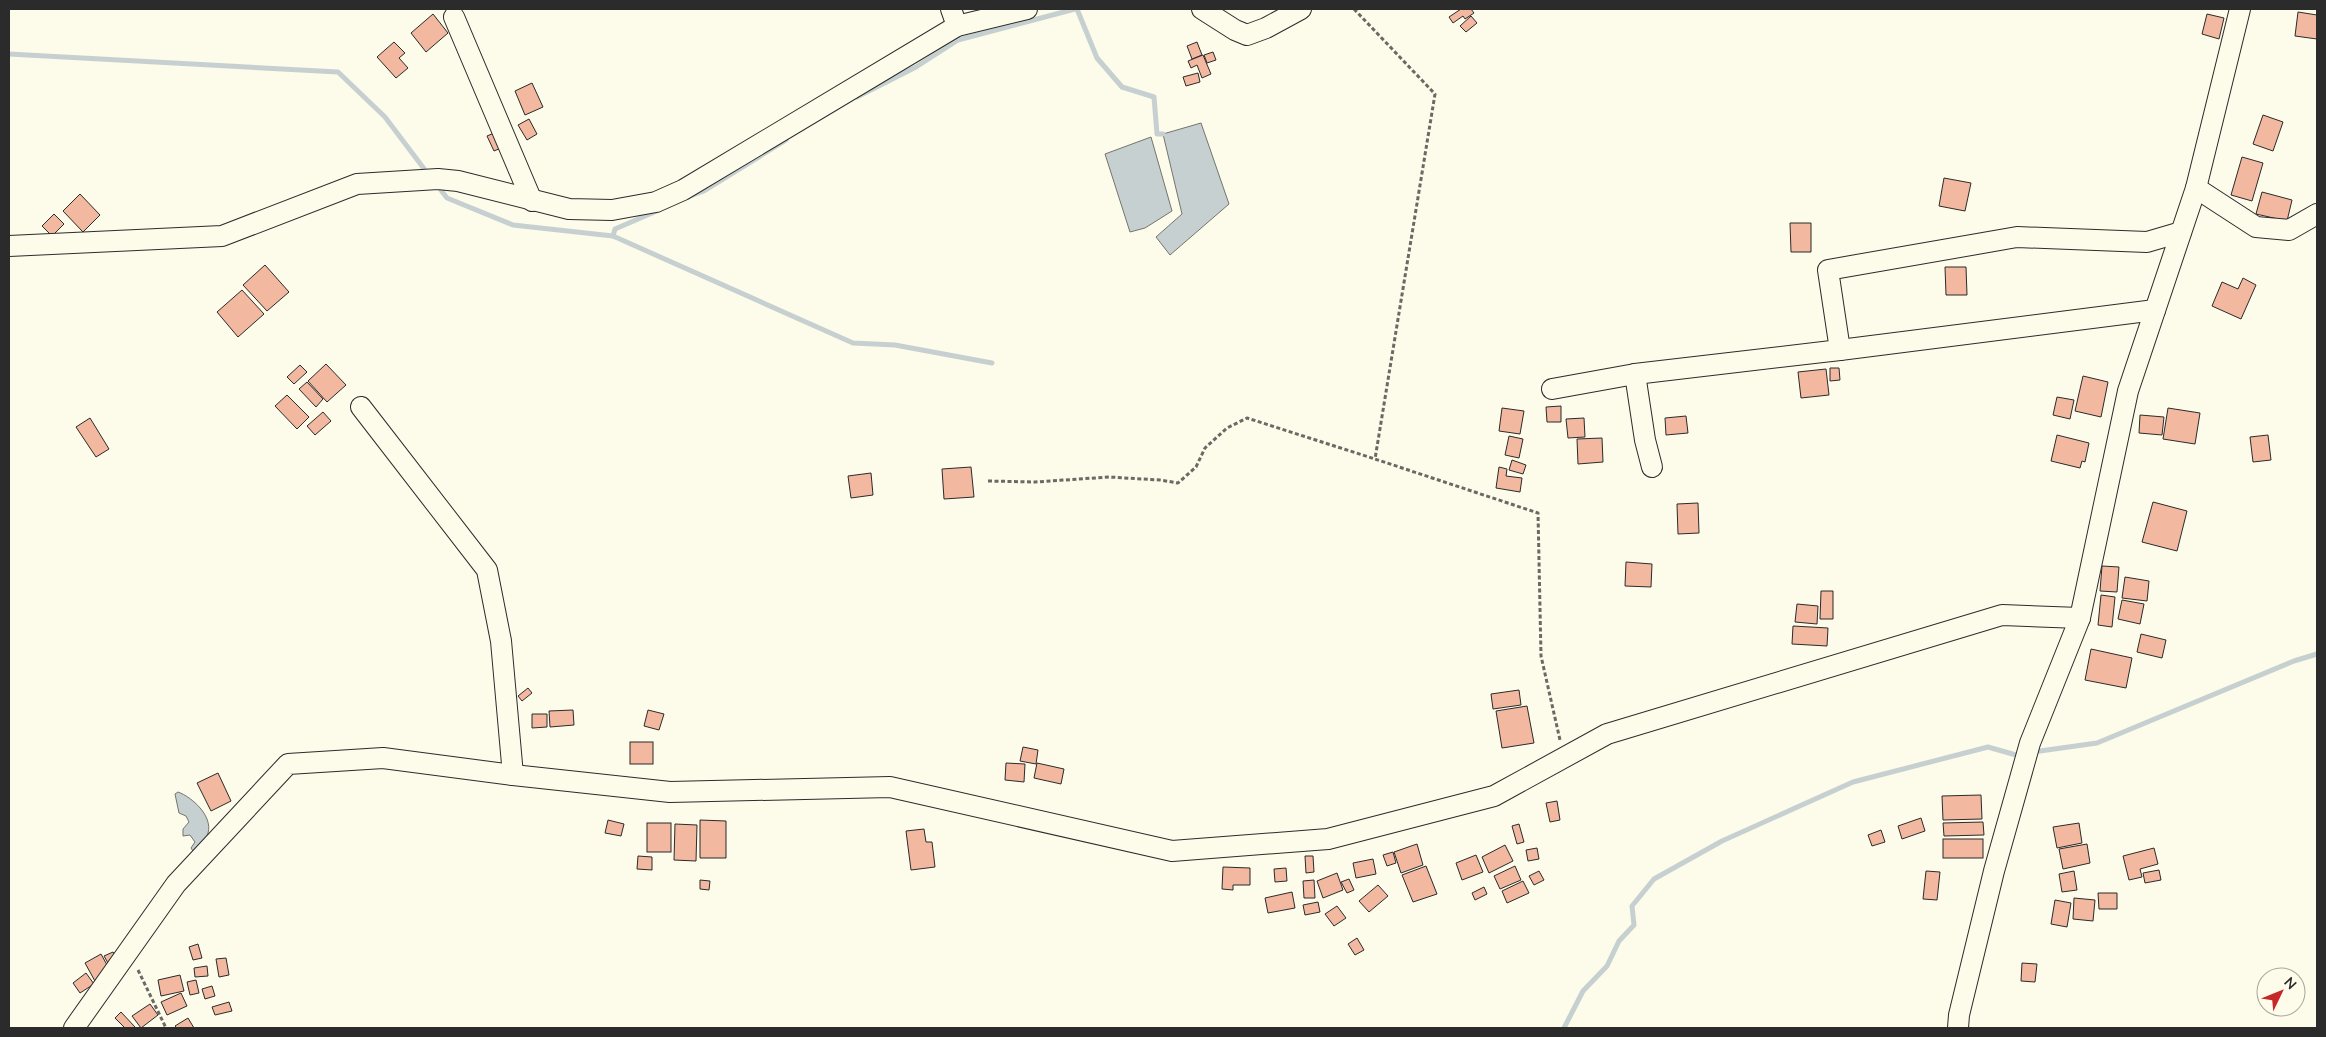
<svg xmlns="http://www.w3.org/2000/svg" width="2326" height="1037" viewBox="0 0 2326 1037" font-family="'Nunito Sans',sans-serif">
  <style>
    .water { fill: #c7d0d0; stroke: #74746e }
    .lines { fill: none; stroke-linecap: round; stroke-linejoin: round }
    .stream { stroke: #c7d0d0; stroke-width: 5 }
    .building { fill: #f2b8a0; stroke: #2b2b2b }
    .minor-casing { stroke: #2b2b2b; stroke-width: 22 }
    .path { stroke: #6a6964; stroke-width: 3; stroke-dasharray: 4 2.5; stroke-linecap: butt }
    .minor { stroke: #fdfbea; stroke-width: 20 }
  </style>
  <rect width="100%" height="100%" fill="#fdfbea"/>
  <!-- water -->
  <g class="water">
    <path d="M 1201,123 L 1229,204 L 1170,255 L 1156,237 L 1182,214 L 1163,134 Z"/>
    <path d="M 1151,137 L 1172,211 L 1145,228 L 1130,232 L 1105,154 Z"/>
    <path d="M 178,792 C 192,797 213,816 208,833 C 206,840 198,846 193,851 L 191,848 L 195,842 L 190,835 L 183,836 L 183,829 L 189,822 L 186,816 L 179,813 L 175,794 Z"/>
  </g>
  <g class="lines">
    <!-- stream -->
    <g class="stream">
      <path d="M 1077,9 L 1097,58 L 1122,87 L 1154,97 L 1157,134 L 1163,134"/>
      <path d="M 9,54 L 338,72 L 385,117 L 428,174"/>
      <path d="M 857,97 L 916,67 L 958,40 L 1075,9"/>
      <path d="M 437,185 L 447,198 L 513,225 L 613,236 L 853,343 L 895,345 L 992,363"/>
      <path d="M 690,196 L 704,191 L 786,140"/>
      <path d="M 613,236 L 615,229 L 659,210"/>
      <path d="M 2033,752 L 2097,743 L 2294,661 L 2317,654"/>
      <path d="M 1564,1028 L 1583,991 L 1607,966 L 1619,941 L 1634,925 L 1632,906 L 1654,879 L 1722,841 L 1853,782 L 1988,747 L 2016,755 L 2022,754"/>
    </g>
  </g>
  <!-- building -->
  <g class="building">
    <path d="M 1461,9 L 1471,9 L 1474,13 L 1465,19 L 1463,16 L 1453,23 L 1449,17 Z"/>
    <path d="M 2298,12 L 2317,15 L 2317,39 L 2295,36 Z"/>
    <path d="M 433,14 L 448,33 L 426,52 L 411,33 Z"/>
    <path d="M 2207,14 L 2224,18 L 2219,39 L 2202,34 Z"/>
    <path d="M 1471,16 L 1477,23 L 1466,32 L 1460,26 Z"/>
    <path d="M 394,42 L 405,53 L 399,58 L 408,68 L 396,78 L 377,57 Z"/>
    <path d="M 1197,42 L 1202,55 L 1192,59 L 1187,46 Z"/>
    <path d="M 1213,52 L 1216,60 L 1207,63 L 1204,55 Z"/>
    <path d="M 1203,55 L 1211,74 L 1202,78 L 1197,65 L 1191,68 L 1188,61 Z"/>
    <path d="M 1198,73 L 1200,82 L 1186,86 L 1183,77 Z"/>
    <path d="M 532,83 L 543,107 L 525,115 L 515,91 Z"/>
    <path d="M 2263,115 L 2283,122 L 2273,151 L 2253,144 Z"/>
    <path d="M 529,119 L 537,134 L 527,140 L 518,125 Z"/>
    <path d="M 499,131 L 506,146 L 494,151 L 487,136 Z"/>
    <path d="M 2242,157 L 2263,163 L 2252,201 L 2231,195 Z"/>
    <path d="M 1944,178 L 1971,183 L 1965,211 L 1939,206 Z"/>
    <path d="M 2262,192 L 2292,200 L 2287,221 L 2256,214 Z"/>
    <path d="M 80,194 L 100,215 L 83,232 L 63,211 Z"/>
    <path d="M 54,214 L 64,224 L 52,236 L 42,226 Z"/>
    <path d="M 1790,223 L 1811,223 L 1811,252 L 1791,252 Z"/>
    <path d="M 265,265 L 289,292 L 267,311 L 243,285 Z"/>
    <path d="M 1945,267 L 1966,267 L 1967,295 L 1946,295 Z"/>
    <path d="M 2243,278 L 2256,285 L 2241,319 L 2212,306 L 2222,282 L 2238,289 Z"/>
    <path d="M 242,290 L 264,314 L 238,337 L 217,312 Z"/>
    <path d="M 326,364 L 346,385 L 327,402 L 308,381 Z"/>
    <path d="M 300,365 L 307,372 L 294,384 L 287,377 Z"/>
    <path d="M 1830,368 L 1839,368 L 1840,380 L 1830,381 Z"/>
    <path d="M 1826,369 L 1829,395 L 1801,398 L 1798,372 Z"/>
    <path d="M 2083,376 L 2108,382 L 2101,417 L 2075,411 Z"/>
    <path d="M 307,382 L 323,399 L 316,407 L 299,389 Z"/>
    <path d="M 287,395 L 309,417 L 297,429 L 275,406 Z"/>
    <path d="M 2057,397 L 2074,400 L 2070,419 L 2053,415 Z"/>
    <path d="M 1561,406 L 1561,422 L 1547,422 L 1546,407 Z"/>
    <path d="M 1502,408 L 1524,411 L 1520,434 L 1499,431 Z"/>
    <path d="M 2168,408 L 2200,413 L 2195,444 L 2163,439 Z"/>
    <path d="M 323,412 L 331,421 L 315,435 L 307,426 Z"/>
    <path d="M 2140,415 L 2164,417 L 2162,435 L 2139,433 Z"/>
    <path d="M 1686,416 L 1688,433 L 1666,435 L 1665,418 Z"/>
    <path d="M 90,418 L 109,449 L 96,457 L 76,427 Z"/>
    <path d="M 1584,418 L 1585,437 L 1568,438 L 1566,419 Z"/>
    <path d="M 2057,435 L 2089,443 L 2085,462 L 2082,461 L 2080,468 L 2051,461 Z"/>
    <path d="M 2268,435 L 2271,460 L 2253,462 L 2250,437 Z"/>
    <path d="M 1509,436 L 1523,439 L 1519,458 L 1505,455 Z"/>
    <path d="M 1602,438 L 1603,462 L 1578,464 L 1577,439 Z"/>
    <path d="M 1512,460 L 1526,465 L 1523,474 L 1509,470 Z"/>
    <path d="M 971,467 L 974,497 L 944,499 L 942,469 Z"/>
    <path d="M 1499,467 L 1507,469 L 1506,476 L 1522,478 L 1520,492 L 1496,488 Z"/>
    <path d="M 871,473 L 873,495 L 851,498 L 848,476 Z"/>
    <path d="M 2153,502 L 2187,511 L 2177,551 L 2142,542 Z"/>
    <path d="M 1698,503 L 1699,533 L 1678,534 L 1677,504 Z"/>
    <path d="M 1626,562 L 1652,564 L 1651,587 L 1625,586 Z"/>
    <path d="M 2102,566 L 2119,567 L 2117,592 L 2100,591 Z"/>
    <path d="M 2125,577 L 2149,581 L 2147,601 L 2122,598 Z"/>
    <path d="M 1821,591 L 1833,591 L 1833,619 L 1820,619 Z"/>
    <path d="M 2101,595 L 2115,597 L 2112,627 L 2098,625 Z"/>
    <path d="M 2122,600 L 2144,604 L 2140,624 L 2118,619 Z"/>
    <path d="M 1797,604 L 1818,606 L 1817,624 L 1795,622 Z"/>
    <path d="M 1793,626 L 1828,628 L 1827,646 L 1792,644 Z"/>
    <path d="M 2141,634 L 2166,640 L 2162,658 L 2137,652 Z"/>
    <path d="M 2091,649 L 2132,658 L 2126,688 L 2085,680 Z"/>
    <path d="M 528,688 L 532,693 L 522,701 L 518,696 Z"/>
    <path d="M 1519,690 L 1521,705 L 1493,709 L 1491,694 Z"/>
    <path d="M 1527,706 L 1534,743 L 1502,748 L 1496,711 Z"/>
    <path d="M 573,710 L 574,725 L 550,727 L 549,711 Z"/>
    <path d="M 648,710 L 664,714 L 659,730 L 644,726 Z"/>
    <path d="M 532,714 L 547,714 L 547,727 L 532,728 Z"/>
    <rect x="630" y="742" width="23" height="22"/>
    <path d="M 1023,747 L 1038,750 L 1036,764 L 1020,761 Z"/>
    <path d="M 1006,763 L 1025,764 L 1024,782 L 1005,780 Z"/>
    <path d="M 1037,763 L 1064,769 L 1061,784 L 1034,778 Z"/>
    <path d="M 218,773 L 231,801 L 211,811 L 197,783 Z"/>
    <path d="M 1981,795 L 1982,819 L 1943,820 L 1942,796 Z"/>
    <path d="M 1557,801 L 1560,820 L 1550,822 L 1546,803 Z"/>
    <path d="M 1921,818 L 1925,831 L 1902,839 L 1898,826 Z"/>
    <path d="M 608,820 L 624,824 L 621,836 L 605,833 Z"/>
    <path d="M 700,820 L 726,821 L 726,858 L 700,858 Z"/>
    <path d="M 1983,822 L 1984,835 L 1944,836 L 1943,823 Z"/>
    <rect x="647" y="823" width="24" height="29"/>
    <path d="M 2079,823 L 2082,843 L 2057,848 L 2053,827 Z"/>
    <path d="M 675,824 L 697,825 L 696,861 L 674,860 Z"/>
    <path d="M 1519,824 L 1524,842 L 1517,844 L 1512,826 Z"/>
    <path d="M 924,829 L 926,842 L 932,842 L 935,867 L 911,870 L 906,831 Z"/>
    <path d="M 1881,830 L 1885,842 L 1872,846 L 1868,835 Z"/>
    <rect x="1943" y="839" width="40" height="19"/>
    <path d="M 1417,844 L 1423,865 L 1401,873 L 1394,852 Z"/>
    <path d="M 2087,844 L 2090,863 L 2063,869 L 2059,849 Z"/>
    <path d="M 1505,845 L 1513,861 L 1489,873 L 1482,857 Z"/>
    <path d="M 1537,848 L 1539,859 L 1528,861 L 1526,850 Z"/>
    <path d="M 2154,848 L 2158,864 L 2140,869 L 2142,877 L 2129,880 L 2123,856 Z"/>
    <path d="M 1393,852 L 1396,863 L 1387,866 L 1383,855 Z"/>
    <path d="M 1476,855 L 1483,872 L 1462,880 L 1456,863 Z"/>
    <path d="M 638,856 L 652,857 L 652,870 L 637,869 Z"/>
    <path d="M 1305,856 L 1313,856 L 1314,872 L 1306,873 Z"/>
    <path d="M 1373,859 L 1376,874 L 1356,878 L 1353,863 Z"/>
    <path d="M 1426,866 L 1437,894 L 1413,902 L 1402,875 Z"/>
    <path d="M 1515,866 L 1521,880 L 1500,889 L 1494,876 Z"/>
    <path d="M 1223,867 L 1250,868 L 1250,885 L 1233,885 L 1233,890 L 1222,889 Z"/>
    <path d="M 1286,868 L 1287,881 L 1275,882 L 1274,869 Z"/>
    <path d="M 2159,870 L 2161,880 L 2145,883 L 2143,873 Z"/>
    <path d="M 1539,871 L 1544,880 L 1534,885 L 1529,876 Z"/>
    <path d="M 1926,871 L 1940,872 L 1937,900 L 1923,899 Z"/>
    <path d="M 2074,871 L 2077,890 L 2062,892 L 2059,874 Z"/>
    <path d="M 1337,873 L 1343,890 L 1323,898 L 1317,881 Z"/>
    <path d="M 1349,879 L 1354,890 L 1347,893 L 1341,882 Z"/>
    <path d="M 700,880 L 710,881 L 709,890 L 700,889 Z"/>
    <path d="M 1314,880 L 1315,898 L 1304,898 L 1303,881 Z"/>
    <path d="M 1523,881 L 1529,893 L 1507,903 L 1502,891 Z"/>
    <path d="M 1378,885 L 1388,896 L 1369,912 L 1359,901 Z"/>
    <path d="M 1484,887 L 1487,894 L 1475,900 L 1472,893 Z"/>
    <path d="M 1292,892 L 1295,908 L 1268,913 L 1265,898 Z"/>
    <path d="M 2098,893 L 2117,893 L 2117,909 L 2099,909 Z"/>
    <path d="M 2074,898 L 2095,900 L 2093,921 L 2073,919 Z"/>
    <path d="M 2055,900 L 2071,903 L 2067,927 L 2051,924 Z"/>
    <path d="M 1318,902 L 1320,912 L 1305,915 L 1303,905 Z"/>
    <path d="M 1337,906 L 1346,918 L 1334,926 L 1325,914 Z"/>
    <path d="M 1357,938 L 1364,950 L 1355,955 L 1348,944 Z"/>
    <path d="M 198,944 L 202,958 L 193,960 L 189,947 Z"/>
    <path d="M 113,952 L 117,958 L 108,963 L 104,956 Z"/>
    <path d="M 101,954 L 112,974 L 96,983 L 85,963 Z"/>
    <path d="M 226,958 L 229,975 L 219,977 L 216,959 Z"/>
    <path d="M 2022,963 L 2037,964 L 2035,982 L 2021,981 Z"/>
    <path d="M 207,966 L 208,976 L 195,977 L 194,968 Z"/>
    <path d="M 86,973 L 94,984 L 80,993 L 73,983 Z"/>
    <path d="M 180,975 L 184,991 L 161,996 L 158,980 Z"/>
    <path d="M 196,980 L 199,993 L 190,995 L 187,982 Z"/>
    <path d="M 212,986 L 215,996 L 205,999 L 202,989 Z"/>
    <path d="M 181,993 L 187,1006 L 167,1015 L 161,1002 Z"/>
    <path d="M 229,1002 L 232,1011 L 215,1015 L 212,1007 Z"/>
    <path d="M 150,1004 L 158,1015 L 141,1028 L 132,1016 Z"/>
    <path d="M 121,1012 L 135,1027 L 133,1028 L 125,1028 L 115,1018 Z"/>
    <path d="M 188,1018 L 194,1028 L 177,1028 L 175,1026 Z"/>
  </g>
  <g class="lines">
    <defs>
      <g id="minor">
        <path d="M 951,9 L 957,26"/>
        <path d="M 1202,9 L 1235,30 L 1247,35 L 1266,28 L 1301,9"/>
        <path d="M 454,17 L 532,201"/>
        <path d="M 2196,188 L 2256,227 L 2289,230 L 2317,214"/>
        <path d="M 9,246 L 222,236 L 357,184 L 438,179 L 458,181 L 569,209 L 612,210 L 656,202 L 683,190 L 957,26 L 1027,9"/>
        <path d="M 1840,350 L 2155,310"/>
        <path d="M 1635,374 L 1645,440 L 1652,467"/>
        <path d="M 1552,389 L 1635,374 L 1840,350 L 1828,270 L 2017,237 L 2147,242 L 2181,232"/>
        <path d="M 361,407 L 487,570 L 501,641 L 513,775"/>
        <path d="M 74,1028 L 176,884 L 288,764 L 383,758 L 513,775 L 670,792 L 890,787 L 1172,851 L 1328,839 L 1494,796 L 1607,734 L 2002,615 L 2080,618"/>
        <path d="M 1958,1028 L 1959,1015 L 1994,871 L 2030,743 L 2080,618 L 2128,391 L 2196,188 L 2240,9"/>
      </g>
    </defs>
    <!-- minor casing -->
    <use href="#minor" class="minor-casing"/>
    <!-- path -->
    <g class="path">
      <path d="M 1354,9 L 1435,94 L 1375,459 L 1538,513 L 1541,656 L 1560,740"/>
      <path d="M 988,481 L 1035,482 L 1109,477 L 1160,480 L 1178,483 L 1196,467 L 1205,448 L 1227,428 L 1247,418 L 1375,459"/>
      <path d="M 138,970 L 166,1028"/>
    </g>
    <!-- minor -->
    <use href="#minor" class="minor"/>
  </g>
  <!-- border -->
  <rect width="2326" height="1037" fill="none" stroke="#2b2b2b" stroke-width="20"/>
  <!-- north arrow -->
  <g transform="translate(2281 992) rotate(47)"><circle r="24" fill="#fdfbea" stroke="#a9a89e"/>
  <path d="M0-4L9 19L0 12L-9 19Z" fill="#c62828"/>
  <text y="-8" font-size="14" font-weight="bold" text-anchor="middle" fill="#2b2b2b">N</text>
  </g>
</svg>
